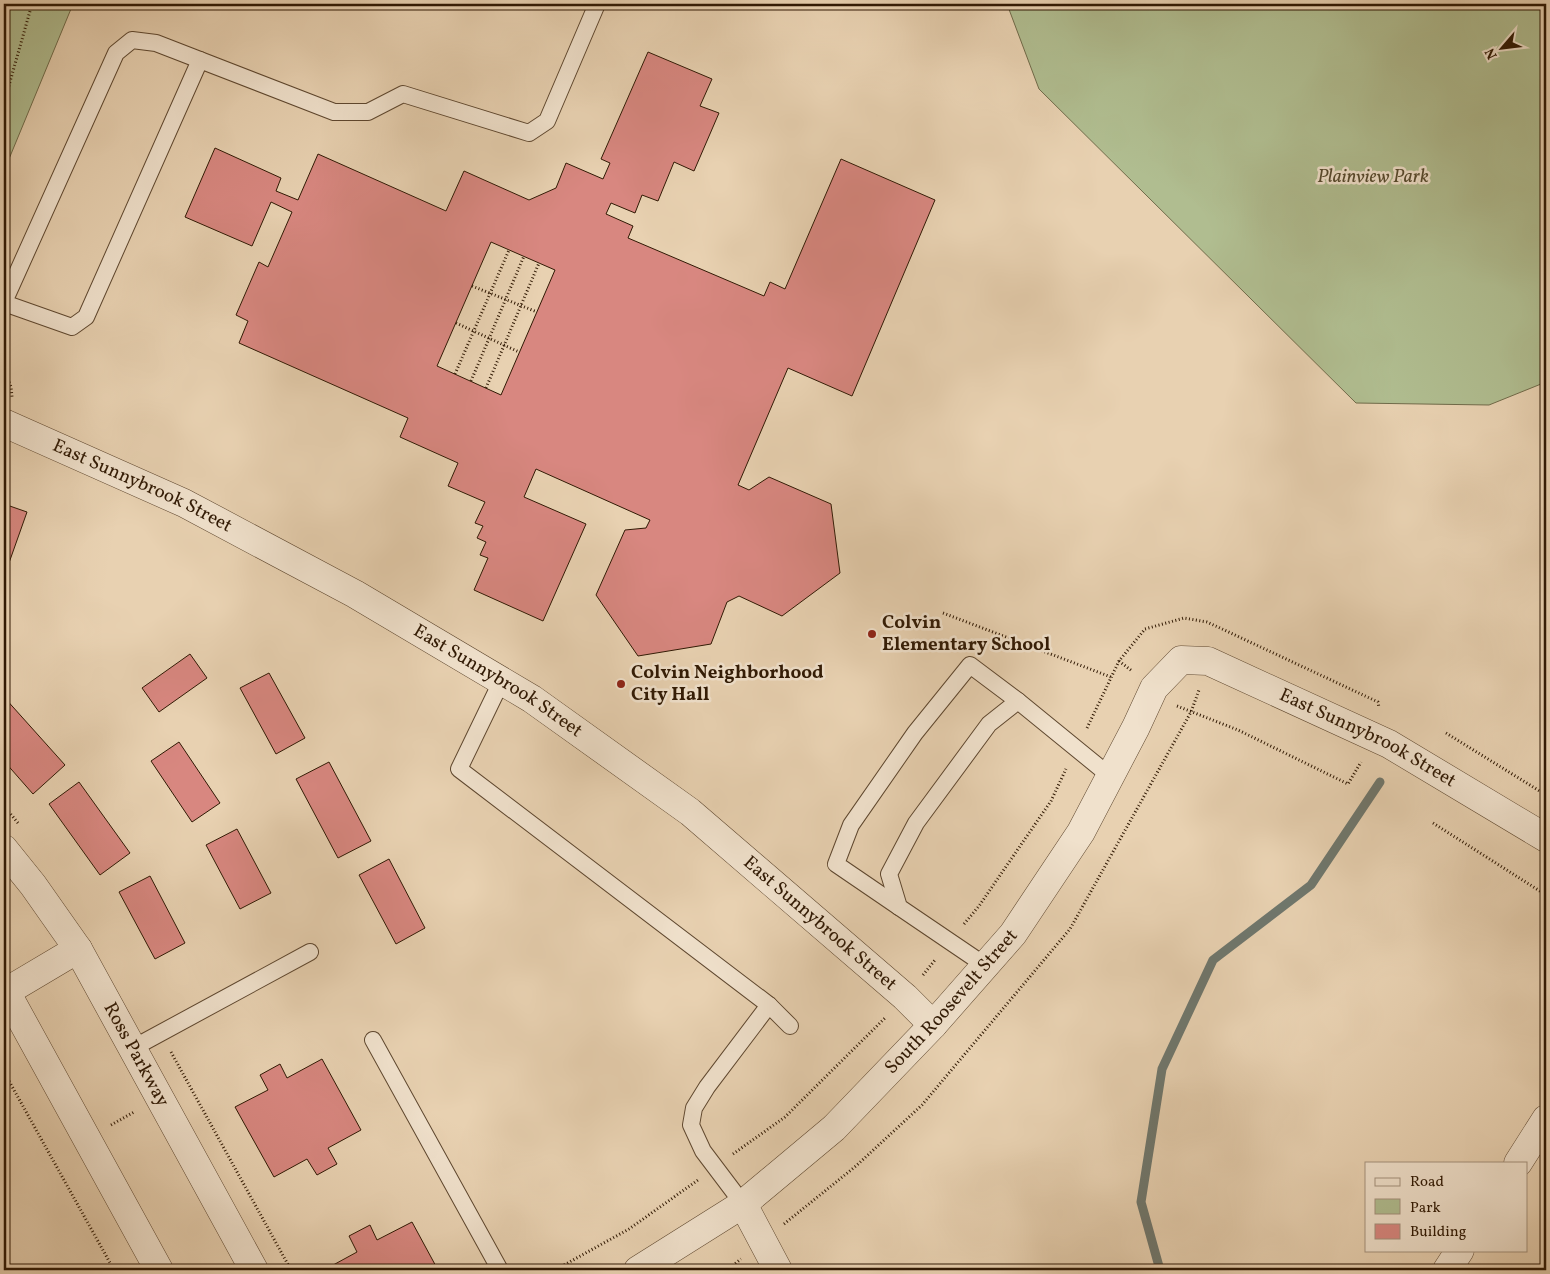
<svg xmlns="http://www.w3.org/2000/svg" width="1550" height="1274" viewBox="0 0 1550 1274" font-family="Vollkorn,serif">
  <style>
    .green { fill: #b0bd90; stroke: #706b4a }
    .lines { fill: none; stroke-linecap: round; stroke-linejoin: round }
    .stream { stroke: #6f776d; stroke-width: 9 }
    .building { fill: #d88780; stroke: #301904; fill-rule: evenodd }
    .service-casing { stroke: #5e472f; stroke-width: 18 }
    .minor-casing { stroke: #5e472f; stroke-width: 29 }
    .path { stroke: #301904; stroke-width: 3; stroke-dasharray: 1 2.5; stroke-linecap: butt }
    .service { stroke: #f0e1cc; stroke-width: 16 }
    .minor { stroke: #f0e1cc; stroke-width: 28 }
    .poi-dot { fill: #8f2418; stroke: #f0e1cc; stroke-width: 2 }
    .labels { text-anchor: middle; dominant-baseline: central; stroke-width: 5; stroke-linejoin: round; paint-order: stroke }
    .park-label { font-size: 19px; font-style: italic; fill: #564a2e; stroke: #f0e1cc }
    .street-label { font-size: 19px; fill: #301904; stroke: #f0e1cc }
    .poi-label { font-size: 19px; font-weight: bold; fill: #301904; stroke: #f0e1cc; text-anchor: start }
  </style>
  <rect width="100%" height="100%" fill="#e8d1b1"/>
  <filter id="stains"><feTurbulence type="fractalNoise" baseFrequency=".004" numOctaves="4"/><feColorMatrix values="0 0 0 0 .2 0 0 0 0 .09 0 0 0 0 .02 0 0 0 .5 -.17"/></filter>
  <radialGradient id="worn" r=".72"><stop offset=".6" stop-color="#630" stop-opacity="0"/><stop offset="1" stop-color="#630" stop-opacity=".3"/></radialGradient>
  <!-- green -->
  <g class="green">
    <path d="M 4,4 L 73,4 L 4,171 Z"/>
    <path d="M 1007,4 L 1546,4 L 1546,382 L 1489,405 L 1356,403 L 1039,89 Z"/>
  </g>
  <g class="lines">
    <!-- stream -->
    <path class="stream" d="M 1160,1270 L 1141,1202 L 1162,1069 L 1213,960 L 1311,885 L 1380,782"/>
  </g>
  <!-- building -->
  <g class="building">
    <path d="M 648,52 L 712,79 L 700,106 L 719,113 L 694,171 L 674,162 L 658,201 L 642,195 L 635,213 L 611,203 L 606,214 L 633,226 L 628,238 L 764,296 L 770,282 L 785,289 L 841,159 L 935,200 L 852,396 L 788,368 L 738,485 L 749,490 L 769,477 L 831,504 L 840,573 L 782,616 L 739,596 L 727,602 L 711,644 L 638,656 L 596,595 L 625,530 L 646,528 L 650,520 L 536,469 L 524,497 L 586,524 L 543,621 L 474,590 L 488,558 L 480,555 L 486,542 L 477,538 L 483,526 L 475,523 L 485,502 L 448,486 L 458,463 L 400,437 L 408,418 L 239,343 L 248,321 L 236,315 L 259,262 L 268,267 L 292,212 L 271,202 L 252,246 L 185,217 L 215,148 L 281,178 L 276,191 L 298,200 L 318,154 L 446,211 L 464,171 L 529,200 L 556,188 L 566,163 L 603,179 L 610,163 L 601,159 ZM 491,242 L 555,270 L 501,395 L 437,366 Z"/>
    <path d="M 4,504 L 27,512 L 4,577 Z"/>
    <path d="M 190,654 L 207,678 L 159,712 L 142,688 Z"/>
    <path d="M 269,673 L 305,738 L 276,754 L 240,688 Z"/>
    <path d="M 4,697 L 65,765 L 33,794 L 4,761 Z"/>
    <path d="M 179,742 L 220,803 L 192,822 L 151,761 Z"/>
    <path d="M 329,762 L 371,841 L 338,858 L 296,779 Z"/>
    <path d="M 79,782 L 130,853 L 100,875 L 49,804 Z"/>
    <path d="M 237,829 L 271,893 L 240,909 L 206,845 Z"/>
    <path d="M 389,859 L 425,928 L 396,944 L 359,875 Z"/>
    <path d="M 150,876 L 185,943 L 155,959 L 119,892 Z"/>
    <path d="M 322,1059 L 361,1130 L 328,1148 L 337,1164 L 317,1175 L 307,1159 L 274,1177 L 235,1107 L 268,1090 L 260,1075 L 280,1064 L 287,1078 Z"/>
    <path d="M 412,1222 L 438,1270 L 324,1270 L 357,1252 L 349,1236 L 370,1225 L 377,1240 Z"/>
  </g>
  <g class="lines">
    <defs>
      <g id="service">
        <path d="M 4,302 L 116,53 L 132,40 L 156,43 L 334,112 L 368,112 L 403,94 L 529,133 L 547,121 L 597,4"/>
        <path d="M 4,303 L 72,327 L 86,317 L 200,60"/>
        <path d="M 501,682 L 459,769 L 769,1005 L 790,1026"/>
        <path d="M 899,907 L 836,864 L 851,825 L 915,733 L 970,665 L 1018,701"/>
        <path d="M 986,966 L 899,907 L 889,874 L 916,823 L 989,724 L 1018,701 L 1110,776"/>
        <path d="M 373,1040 L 500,1270"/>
        <path d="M 133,1048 L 310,952"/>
        <path d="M 743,1204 L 703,1151 L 691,1125 L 694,1108 L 707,1087 L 769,1005"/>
      </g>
      <g id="minor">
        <path id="s1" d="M 4,423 L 184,503 L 355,594 L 532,699 L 690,812 L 905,997 L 933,1025"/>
        <path id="s2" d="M 4,849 L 33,885 L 78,949 L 254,1270"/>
        <path d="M 4,988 L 159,1270"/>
        <path d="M 4,993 L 78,949"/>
        <path d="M 1518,1163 L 1546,1119"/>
        <path d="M 743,1204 L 778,1270"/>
        <path id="s3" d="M 638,1270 L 743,1204 L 834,1128 L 933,1025 L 1013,934 L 1081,832 L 1136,727 L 1154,688 L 1181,660 L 1208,661 L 1389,744 L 1546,838"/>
        <path d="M 1447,1270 L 1460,1250"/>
      </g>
    </defs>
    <!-- service casing -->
    <use href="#service" class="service-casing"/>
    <!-- minor casing -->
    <use href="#minor" class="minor-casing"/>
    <!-- path -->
    <g class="path">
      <path d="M 4,103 L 32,4"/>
      <path d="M 472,286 L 537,312"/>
      <path d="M 456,323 L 519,352"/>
      <path d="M 4,369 L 11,387 L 12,397"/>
      <path d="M 455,374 L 509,250"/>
      <path d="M 471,381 L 524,256"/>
      <path d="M 486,388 L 539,263"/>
      <path d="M 943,613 L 1111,677"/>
      <path d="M 1119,661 L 1132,671"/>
      <path d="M 1177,706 L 1238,730 L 1348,784 L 1361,762"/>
      <path d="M 1087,728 L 1119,661 L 1145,629 L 1184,618 L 1207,622 L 1220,628 L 1378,702 L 1379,708"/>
      <path d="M 1446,733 L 1546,795"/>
      <path d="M 4,806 L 18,823"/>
      <path d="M 1433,823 L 1546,895"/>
      <path d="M 964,924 L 979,906 L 1051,801 L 1066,769"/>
      <path d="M 923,975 L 935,960"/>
      <path d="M 171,1052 L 291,1270"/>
      <path d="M 4,1072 L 114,1270"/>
      <path d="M 111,1125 L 134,1112"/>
      <path d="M 733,1154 L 785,1117 L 886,1017"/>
      <path d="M 784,1224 L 856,1166 L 922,1105 L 1070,929 L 1191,712 L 1199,690"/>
      <path d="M 555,1270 L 629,1229 L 698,1180"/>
      <path d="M 727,1270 L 741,1259"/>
    </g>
    <!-- service -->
    <use href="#service" class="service"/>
    <!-- minor -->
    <use href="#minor" class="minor"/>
  </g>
  <!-- markers -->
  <g class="poi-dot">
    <circle cx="872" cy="634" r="5"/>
    <circle cx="621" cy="684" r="5"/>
  </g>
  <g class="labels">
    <!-- park labels -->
    <g class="park-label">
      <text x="1373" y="177">Plainview Park</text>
    </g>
    <!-- street labels -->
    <g class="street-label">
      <text stroke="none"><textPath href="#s1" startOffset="152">East Sunnybrook Street</textPath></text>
      <text stroke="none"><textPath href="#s1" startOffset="558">East Sunnybrook Street</textPath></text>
      <text stroke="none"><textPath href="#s3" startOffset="1034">East Sunnybrook Street</textPath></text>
      <text stroke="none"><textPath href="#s1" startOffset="962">East Sunnybrook Street</textPath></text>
      <text stroke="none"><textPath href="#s3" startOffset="415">South Roosevelt Street</textPath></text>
      <text stroke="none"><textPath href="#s2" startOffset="245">Ross Parkway</textPath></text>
    </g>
    <!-- poi labels -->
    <g class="poi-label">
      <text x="882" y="623">Colvin<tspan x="882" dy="22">Elementary School</tspan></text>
      <text x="631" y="673">Colvin Neighborhood<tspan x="631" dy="22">City Hall</tspan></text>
    </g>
  </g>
  <!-- margin -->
  <rect width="1550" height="1274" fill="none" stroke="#e8d1b1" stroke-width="20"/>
  <rect x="5" y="5" width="1540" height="1264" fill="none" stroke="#301904" stroke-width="2.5"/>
  <rect x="10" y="10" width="1530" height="1254" fill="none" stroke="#301904"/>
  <!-- legend -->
  <rect x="1365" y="1162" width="162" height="90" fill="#f0e1cc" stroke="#a3917c"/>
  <rect x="1375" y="1178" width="25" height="8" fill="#f0e1cc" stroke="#a3917c"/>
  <text x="1410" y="1186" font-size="15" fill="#301904">Road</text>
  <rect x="1375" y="1199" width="25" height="15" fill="#b0bd90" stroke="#a3917c"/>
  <text x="1410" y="1212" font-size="15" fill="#301904">Park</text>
  <rect x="1375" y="1224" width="25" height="15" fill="#d88780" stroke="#a3917c"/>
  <text x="1410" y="1236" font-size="15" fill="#301904">Building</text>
  <!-- north arrow -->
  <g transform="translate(1502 48) rotate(242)" stroke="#f0e1cc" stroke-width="4" paint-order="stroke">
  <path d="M0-4L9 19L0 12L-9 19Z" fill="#301904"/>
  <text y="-8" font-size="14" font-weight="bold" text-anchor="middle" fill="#301904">N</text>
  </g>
  <rect width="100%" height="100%" filter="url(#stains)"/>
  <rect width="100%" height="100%" fill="url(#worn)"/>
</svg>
